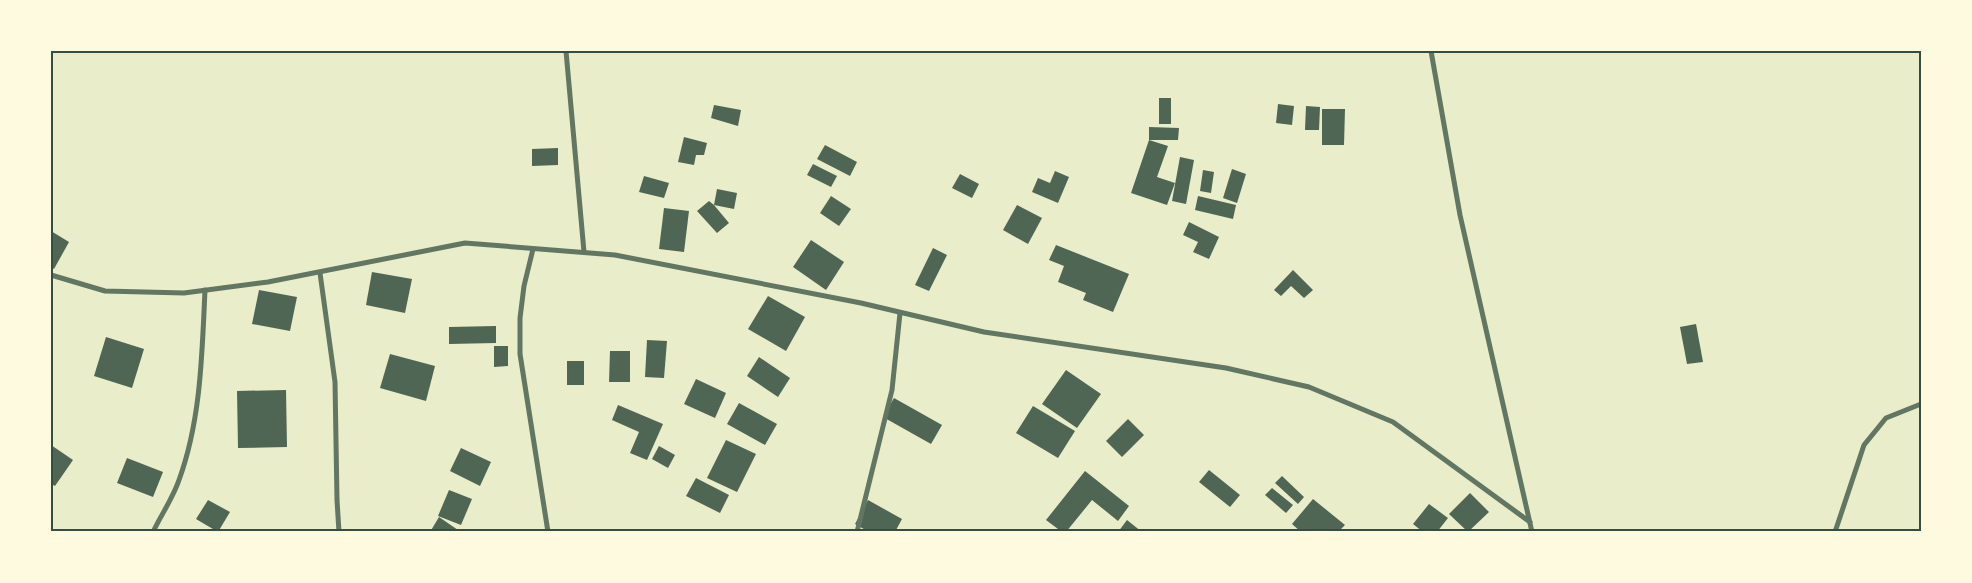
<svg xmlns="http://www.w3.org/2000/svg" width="1972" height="583" viewBox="0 0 1972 583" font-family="'Golos Text',sans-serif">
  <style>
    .building { fill: #4f6655 }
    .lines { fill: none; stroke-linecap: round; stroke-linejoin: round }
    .minor { stroke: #617663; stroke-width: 5 }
    .neatline { fill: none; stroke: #344e41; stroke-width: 2 }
  </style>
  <rect width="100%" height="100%" fill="#e9edc9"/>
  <!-- building -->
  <g class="building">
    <rect x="1159" y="98" width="12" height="26"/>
    <path d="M 1278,104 L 1294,106 L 1292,125 L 1276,123 Z"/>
    <path d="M 714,105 L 741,110 L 738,126 L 711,118 Z"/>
    <path d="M 1306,106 L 1320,107 L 1319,130 L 1305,130 Z"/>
    <path d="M 1322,109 L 1345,109 L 1344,145 L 1322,145 Z"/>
    <path d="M 1149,127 L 1179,128 L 1178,140 L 1149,140 Z"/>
    <path d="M 684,137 L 707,143 L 704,155 L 696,155 L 694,165 L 678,162 Z"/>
    <path d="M 1149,140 L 1168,146 L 1157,177 L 1175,183 L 1167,205 L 1131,193 Z"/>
    <path d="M 825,145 L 857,162 L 850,176 L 817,159 Z"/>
    <path d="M 558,148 L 558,165 L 532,166 L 532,149 Z"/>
    <path d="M 1180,157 L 1194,160 L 1186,204 L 1172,201 Z"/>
    <path d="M 813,164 L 837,176 L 831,187 L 807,175 Z"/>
    <path d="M 1232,169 L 1246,174 L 1237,203 L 1223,198 Z"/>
    <path d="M 1203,170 L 1214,172 L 1211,193 L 1200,191 Z"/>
    <path d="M 1055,171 L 1069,177 L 1058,203 L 1032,192 L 1038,178 L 1050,183 Z"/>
    <path d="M 960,174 L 979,184 L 972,198 L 952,188 Z"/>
    <path d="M 644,176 L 669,183 L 664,198 L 639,192 Z"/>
    <path d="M 717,189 L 737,193 L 734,209 L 714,205 L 729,223 L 717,233 L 697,211 L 709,201 L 714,205 Z"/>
    <path d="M 831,196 L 851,209 L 839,226 L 820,213 Z"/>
    <path d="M 1198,196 L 1236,205 L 1233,219 L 1195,210 Z"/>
    <path d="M 1017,205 L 1042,218 L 1028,244 L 1003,230 Z"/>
    <path d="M 664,208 L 689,211 L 684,252 L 659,249 Z"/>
    <path d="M 1189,222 L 1219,237 L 1209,259 L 1193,252 L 1198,242 L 1183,235 Z"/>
    <path d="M 51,231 L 69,242 L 54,269 L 51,267 Z"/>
    <path d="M 811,240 L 844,262 L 826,290 L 793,267 Z"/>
    <path d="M 1056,245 L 1129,274 L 1113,312 L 1083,300 L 1086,293 L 1058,282 L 1064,266 L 1049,260 Z"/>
    <path d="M 933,248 L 947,255 L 929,291 L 915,285 Z"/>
    <path d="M 1293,270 L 1313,290 L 1304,298 L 1291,286 L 1281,296 L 1274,290 Z"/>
    <path d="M 372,272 L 412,279 L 405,313 L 366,305 Z"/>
    <path d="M 259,290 L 297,297 L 290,331 L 252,324 Z"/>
    <path d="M 768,296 L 805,317 L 786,351 L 748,329 Z"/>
    <path d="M 1696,324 L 1703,362 L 1687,364 L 1680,327 Z"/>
    <path d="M 496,326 L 496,343 L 449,344 L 449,327 Z"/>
    <path d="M 106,337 L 144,349 L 132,388 L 94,376 Z"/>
    <path d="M 647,340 L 667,341 L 664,378 L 645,377 Z"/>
    <path d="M 494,346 L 508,346 L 508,366 L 494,367 Z"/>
    <path d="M 610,351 L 630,351 L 630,382 L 609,382 Z"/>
    <path d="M 390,354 L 435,366 L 426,401 L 380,388 Z"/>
    <path d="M 759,357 L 790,378 L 778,397 L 747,376 Z"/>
    <rect x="567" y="361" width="17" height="24"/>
    <path d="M 1066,370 L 1101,394 L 1077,428 L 1042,404 Z"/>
    <path d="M 696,379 L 726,393 L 715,418 L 684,404 Z"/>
    <path d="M 286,390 L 287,447 L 238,448 L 237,391 Z"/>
    <path d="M 894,398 L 942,425 L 931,444 L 883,417 Z"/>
    <path d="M 739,403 L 777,424 L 765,445 L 727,424 Z"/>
    <path d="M 618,405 L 663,424 L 647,460 L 630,453 L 639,432 L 612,420 Z"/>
    <path d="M 1033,406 L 1075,431 L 1058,458 L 1016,433 Z"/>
    <path d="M 1128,419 L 1144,435 L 1122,457 L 1106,441 Z"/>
    <path d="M 726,440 L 756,454 L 737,492 L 707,478 Z"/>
    <path d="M 51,445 L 73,460 L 55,486 L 51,484 Z"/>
    <path d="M 659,446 L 675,455 L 668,468 L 652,459 Z"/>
    <path d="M 461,448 L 491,462 L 480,486 L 450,471 Z"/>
    <path d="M 127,458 L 163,472 L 153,497 L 117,483 Z"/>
    <path d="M 1209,470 L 1240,495 L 1230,507 L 1199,482 Z"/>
    <path d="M 1085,471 L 1129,506 L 1118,521 L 1092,500 L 1066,532 L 1062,532 L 1046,520 Z"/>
    <path d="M 1282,476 L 1304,497 L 1298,504 L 1275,483 Z"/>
    <path d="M 696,478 L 729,495 L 720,513 L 686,496 Z"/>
    <path d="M 1272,488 L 1293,505 L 1286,513 L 1265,495 Z"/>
    <path d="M 449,490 L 472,499 L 461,525 L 438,516 Z"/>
    <path d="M 1470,493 L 1489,512 L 1468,532 L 1449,514 Z"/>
    <path d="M 1313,499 L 1345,525 L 1338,532 L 1320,532 L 1318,529 L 1316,532 L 1301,532 L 1292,524 Z"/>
    <path d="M 208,500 L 230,512 L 218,532 L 196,519 Z"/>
    <path d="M 868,500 L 902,519 L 895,532 L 869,532 L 855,524 Z"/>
    <path d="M 1429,504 L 1448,518 L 1437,532 L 1423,532 L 1413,524 Z"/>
    <path d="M 439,517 L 458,530 L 457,532 L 430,532 Z"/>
    <path d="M 1127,520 L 1142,532 L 1118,532 Z"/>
  </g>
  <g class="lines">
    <!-- minor -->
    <g class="minor">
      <path d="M 566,51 L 584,252"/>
      <path d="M 1431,51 L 1460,215 L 1532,532"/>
      <path d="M 533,249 L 524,286 L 520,318 L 520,354 L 548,532"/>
      <path d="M 320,273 L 335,382 L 337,500 L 339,532"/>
      <path d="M 51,275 L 105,291 L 184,293 L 268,282 L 465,243 L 615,255 L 861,303 L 984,332 L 1226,368 L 1309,387 L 1393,422 L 1530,522"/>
      <path d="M 153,532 C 161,515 173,498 179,480 C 201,420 202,354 205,290"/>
      <path d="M 857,532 L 892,390 L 900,313"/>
      <path d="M 1835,532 L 1864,445 L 1886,418 L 1921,404"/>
    </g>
  </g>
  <!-- border -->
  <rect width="1972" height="583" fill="none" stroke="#fefae0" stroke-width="105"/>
  <rect x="52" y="52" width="1868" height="478" class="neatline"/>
</svg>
